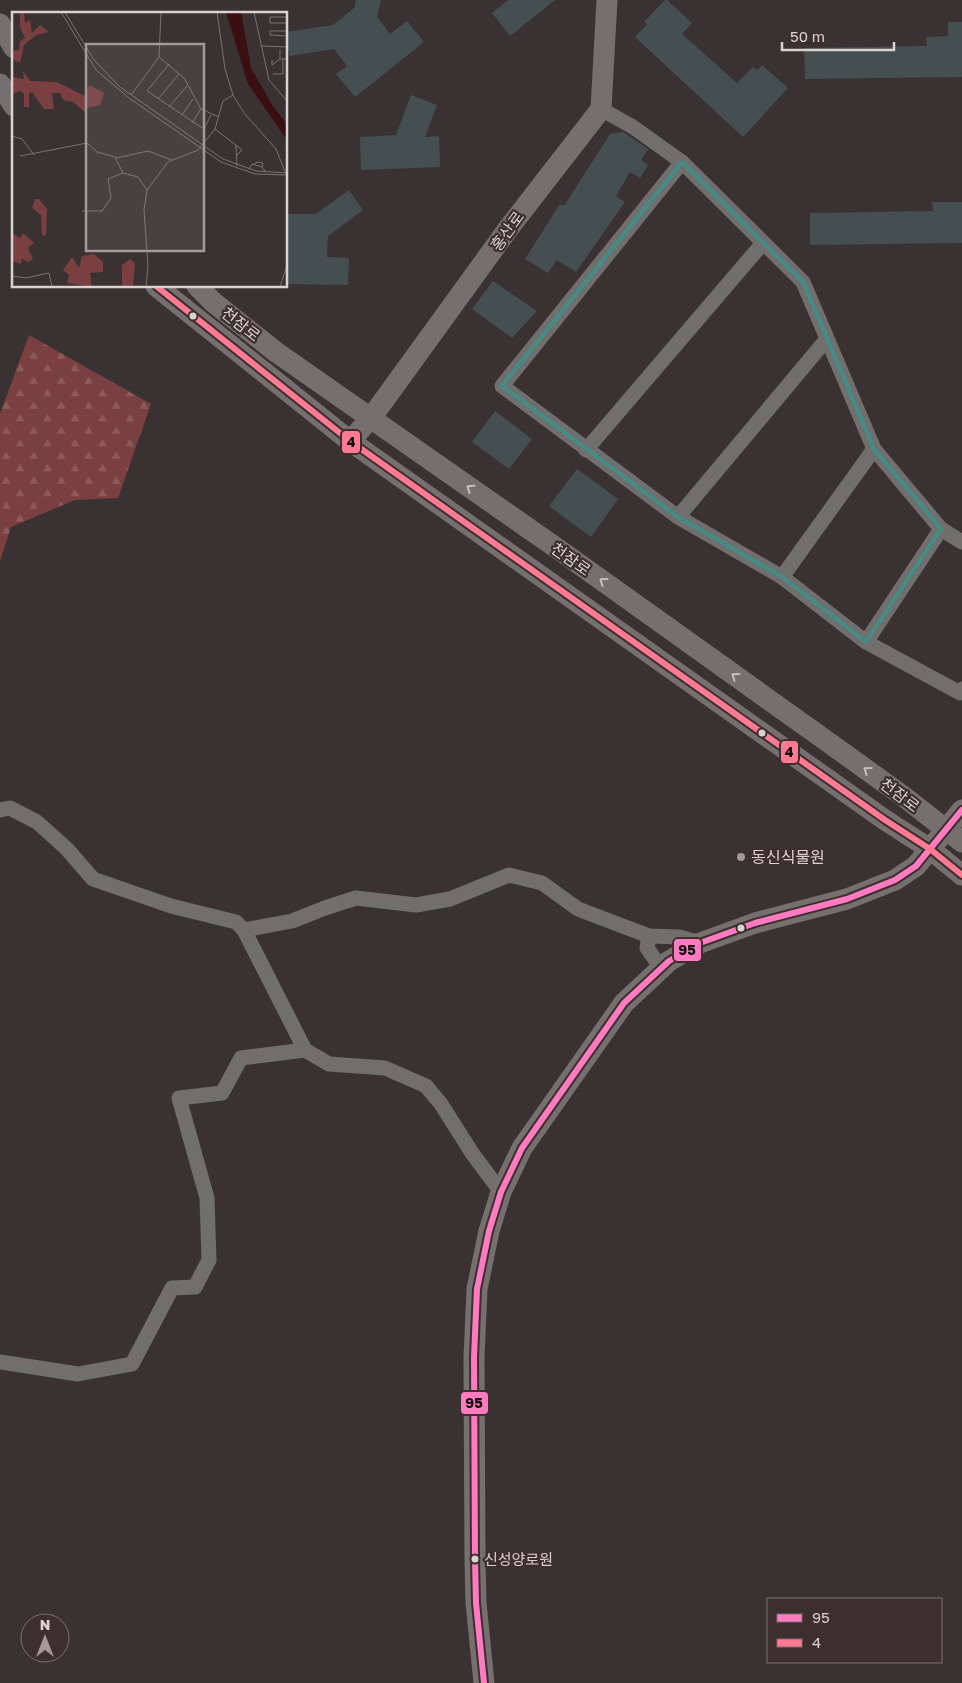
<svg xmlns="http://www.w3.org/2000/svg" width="962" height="1683" viewBox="0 0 962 1683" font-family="'Golos Text','Noto Sans KR',sans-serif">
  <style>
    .forest { fill: url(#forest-firs) }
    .building { fill: #454f52 }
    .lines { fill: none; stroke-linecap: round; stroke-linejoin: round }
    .street { stroke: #716e6e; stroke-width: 15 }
    .secondary { stroke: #766f6f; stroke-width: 21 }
    .bus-1-casing { stroke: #3d2f2e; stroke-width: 10 }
    .bus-2-casing { stroke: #3d2f2e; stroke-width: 10 }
    .bus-1 { stroke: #fe7ac1; stroke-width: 6 }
    .bus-2 { stroke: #fe7a93; stroke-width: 6 }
    .oneway { stroke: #c7bdbd }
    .marked { fill: none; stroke: #428d87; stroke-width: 4; stroke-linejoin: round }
    .bus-dot { fill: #dbd1d1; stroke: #3d2f2e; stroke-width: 2 }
    .poi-dot { fill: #a39999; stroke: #3d2f2e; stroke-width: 2 }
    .labels { text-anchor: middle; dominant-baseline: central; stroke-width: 4.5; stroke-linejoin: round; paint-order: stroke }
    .bus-label { font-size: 15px; fill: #dbd1d1; stroke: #3d2f2e; text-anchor: start }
    .street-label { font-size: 16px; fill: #dbd1d1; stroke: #3d2f2e }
    .poi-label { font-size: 16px; fill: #dbd1d1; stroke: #3d2f2e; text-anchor: start }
    .inset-road { fill: none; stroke: #7a7272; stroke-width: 1 }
    .view { fill: #a39999; fill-opacity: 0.15; stroke: #a39999; stroke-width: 2.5 }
    .inset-edge { fill: none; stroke: #dbd1d1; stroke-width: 2.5 }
    .line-badge { stroke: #3d2f2e; stroke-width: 2 }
    .pale-badge-label { font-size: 14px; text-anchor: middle; font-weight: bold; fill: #111 }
  </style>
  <defs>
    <pattern id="forest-firs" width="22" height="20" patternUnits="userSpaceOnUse" patternTransform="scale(1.25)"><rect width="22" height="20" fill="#7a3f40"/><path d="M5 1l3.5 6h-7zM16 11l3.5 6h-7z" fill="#8c5a5b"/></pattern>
  </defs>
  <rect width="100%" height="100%" fill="#3a3232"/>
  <!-- forest -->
  <path class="forest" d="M 29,335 L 151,404 L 118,498 L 75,500 L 11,527 L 0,561 L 0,414 Z"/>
  <!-- building -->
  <g class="building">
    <path d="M 356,0 L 381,0 L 377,17 L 390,34 L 407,21 L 424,42 L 355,97 L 336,74 L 347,66 L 334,49 L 289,56 L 286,32 L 333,25 L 354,8 Z"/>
    <path d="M 508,0 L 555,0 L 510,36 L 492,13 Z"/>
    <path d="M 665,0 L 667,0 L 692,23 L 682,34 L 737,83 L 753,67 L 757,70 L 762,65 L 788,88 L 743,137 L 635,37 L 647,24 L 644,22 Z"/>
    <path d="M 948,22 L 962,22 L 962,77 L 805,79 L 804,48 L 927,46 L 926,37 L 948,36 Z"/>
    <path d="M 411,95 L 437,105 L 425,137 L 439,136 L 440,167 L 361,170 L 360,137 L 396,135 Z"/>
    <path d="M 623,132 L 648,149 L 641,160 L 648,165 L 640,178 L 630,172 L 616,196 L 625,202 L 576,272 L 557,260 L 548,273 L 525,259 L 560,204 L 564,206 L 610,134 Z"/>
    <path d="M 349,190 L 363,210 L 328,236 L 327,257 L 349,258 L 348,285 L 286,284 L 286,214 L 316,214 Z"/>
    <path d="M 932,202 L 962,202 L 962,243 L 810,245 L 810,213 L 933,211 Z"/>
    <path d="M 493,281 L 537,311 L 512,338 L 472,309 Z"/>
    <path d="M 495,411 L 532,439 L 509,469 L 472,442 Z"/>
    <path d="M 577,469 L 618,499 L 591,537 L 549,506 Z"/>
  </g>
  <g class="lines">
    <!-- street -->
    <g class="street">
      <path d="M 601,109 L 633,127 L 682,162 L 803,282 L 874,449 L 941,529 L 962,542"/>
      <path d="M 682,162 L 502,386 L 678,517 L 782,577 L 866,642 L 960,693 L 962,689"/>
      <path d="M 586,450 L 763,243"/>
      <path d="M 678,517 L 826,340"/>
      <path d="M 782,577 L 874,449"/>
      <path d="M 866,642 L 941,529"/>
      <path d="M 0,810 L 10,808 L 37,822 L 67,849 L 93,879 L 171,906 L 236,922 L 244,930 L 305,1050 L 329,1064 L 385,1068 L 426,1086 L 441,1104 L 472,1153 L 501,1192"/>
      <path d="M 244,930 L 292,921 L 325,908 L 356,898 L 416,905 L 450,899 L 509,875 L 542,883 L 578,909 L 649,936 L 679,937 L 700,943"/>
      <path d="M 649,936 L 647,948 L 661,968"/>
      <path d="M 0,1362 L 78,1374 L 132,1364 L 172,1288 L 195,1287 L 209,1260 L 207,1198 L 179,1098 L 222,1093 L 241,1058 L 305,1050"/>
    </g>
    <!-- secondary -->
    <g class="secondary">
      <path d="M 0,24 L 14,48"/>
      <path d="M 0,84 L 14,106"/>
      <path d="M 156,286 L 350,441 L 885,820 L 930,849 L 962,875"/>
      <path d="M 197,286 L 213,302 L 276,352 L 558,549 L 835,747 L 903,796 L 962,842"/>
      <path d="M 350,441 L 371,418 L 508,229 L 601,109 L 607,0"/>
      <path d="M 484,1683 L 476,1603 L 475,1559 L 474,1357 L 477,1289 L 489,1231 L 501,1192 L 522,1148 L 624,1003 L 669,961 L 700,943 L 755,923 L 847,899 L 895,880 L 916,866 L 962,810"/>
    </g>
    <defs>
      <path id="bus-1" d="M 484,1683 L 476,1603 L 475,1559 L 474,1357 L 477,1289 L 489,1231 L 501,1192 L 522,1148 L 624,1003 L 669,961 L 700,943 L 755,923 L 847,899 L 895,880 L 916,866 L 962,810"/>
      <path id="bus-2" d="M 156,286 L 350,441 L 885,820 L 930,849 L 962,875"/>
    </defs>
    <!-- bus-1 casing -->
    <use href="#bus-1" class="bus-1-casing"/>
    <!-- bus-2 casing -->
    <use href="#bus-2" class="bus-2-casing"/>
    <!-- bus-1 -->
    <use href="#bus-1" class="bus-1"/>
    <!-- bus-2 -->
    <use href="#bus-2" class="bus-2"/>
  </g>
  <!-- one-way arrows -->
  <defs><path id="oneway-chevron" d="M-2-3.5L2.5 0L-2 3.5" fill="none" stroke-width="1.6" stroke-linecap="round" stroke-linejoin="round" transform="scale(1.25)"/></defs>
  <g class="oneway">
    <use href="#oneway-chevron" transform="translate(470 488) rotate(-145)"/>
    <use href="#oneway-chevron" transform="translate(603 581) rotate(-144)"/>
    <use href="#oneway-chevron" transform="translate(735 676) rotate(-144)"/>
    <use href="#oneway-chevron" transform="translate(867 770) rotate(-144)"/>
  </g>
  <!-- marked area -->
  <path class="marked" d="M 682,162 L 803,282 L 874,449 L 941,529 L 866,642 L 782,577 L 678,517 L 502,386 Z"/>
  <!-- markers -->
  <g class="bus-dot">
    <circle cx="193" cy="316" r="4.5"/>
    <circle cx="762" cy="733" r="4.5"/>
    <circle cx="741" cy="928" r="4.5"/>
    <circle cx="475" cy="1559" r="4.5"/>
  </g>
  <circle class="poi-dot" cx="741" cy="857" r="5"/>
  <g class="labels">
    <!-- bus labels -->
    <g class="bus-label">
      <text x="484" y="1559">신성양로원</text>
    </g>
    <!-- street labels -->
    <g class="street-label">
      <text transform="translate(507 231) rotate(-54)">홍산로</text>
      <text transform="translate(241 324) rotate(38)">천잠로</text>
      <text transform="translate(571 559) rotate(35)">천잠로</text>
      <text transform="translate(900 795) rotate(37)">천잠로</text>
    </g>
    <!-- poi labels -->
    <g class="poi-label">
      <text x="751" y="857">동신식물원</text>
    </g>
  </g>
  <!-- overview -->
  <g transform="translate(12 12)">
    <rect width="275" height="275" fill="#3a3232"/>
    <path d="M 12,1 L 13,11 L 18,8 L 20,21 L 28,13 L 37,20 L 24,23 L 12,33 L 8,51 L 0,47 L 0,39 L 7,38 L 8,29 L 13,26 L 8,15 L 8,2 ZM 11,59 L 18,69 L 45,70 L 73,84 L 77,73 L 92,81 L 88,93 L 75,96 L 74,101 L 61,90 L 51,88 L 48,81 L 40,81 L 42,97 L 32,97 L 20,80 L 17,81 L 17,95 L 12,95 L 12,82 L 8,79 L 0,82 L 0,65 L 12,67 ZM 23,187 L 27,187 L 35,197 L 34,224 L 30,223 L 29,203 L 20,196 ZM 0,221 L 8,226 L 11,221 L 22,231 L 16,236 L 21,247 L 17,250 L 10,247 L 9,252 L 0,249 ZM 82,242 L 91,250 L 91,260 L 78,261 L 80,275 L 55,271 L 57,263 L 51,258 L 60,245 L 67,256 L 70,244 ZM 118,247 L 123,251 L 121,275 L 110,275 L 110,253 Z" fill="#7a3f40"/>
    <path d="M 214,0 L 229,0 L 239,56 L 261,94 L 275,112 L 275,128 L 236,72 Z" fill="#3b0e11"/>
    <path class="inset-road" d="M 49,0 L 84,58 L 117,86 L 209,150 L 243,162 L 275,163M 53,0 L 82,48 L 108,75 L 211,147 L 244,159 L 275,161M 242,0 L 257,68 L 275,89M 275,5 L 258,5 L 258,11 L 275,11M 258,23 L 258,19 L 275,19M 258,23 L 275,24M 250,34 L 275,35M 268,38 L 268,47 L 275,47M 147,45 L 172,66 L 189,97 L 207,105M 260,48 L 260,53 L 268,47M 157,52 L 135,79 L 192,117 L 199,103M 261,62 L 271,62 L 271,47M 119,83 L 147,45 L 149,0M 221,83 L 232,101 L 264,137 L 274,162M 146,87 L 167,62M 157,95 L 175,74M 170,103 L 181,87M 180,111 L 189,97M 203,117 L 230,138 L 225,143M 0,124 L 10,127 L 22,143M 224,133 L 225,154M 8,144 L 75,131 L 85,140 L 103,145 L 111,161 L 126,165 L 135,178M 104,146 L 136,139 L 160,148M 241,153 L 245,150 L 251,151 L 250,155M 237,157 L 240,152 L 250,155 L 253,159M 70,199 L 90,199 L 99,186 L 96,167 L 111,161M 0,264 L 14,266 L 37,261 L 40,275M 134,275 L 136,254 L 132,198 L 135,178 L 156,150 L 186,138 L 203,117 L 211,89 L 221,83 L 213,57 L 205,0M 268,275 L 275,253"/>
    <path class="view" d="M 74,32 L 192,32 L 192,239 L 74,239 Z"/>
    <rect width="275" height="275" class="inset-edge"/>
  </g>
  <g class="line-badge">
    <rect x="341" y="430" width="20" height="24" rx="5" fill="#fe7a93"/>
    <rect x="780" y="740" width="19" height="24" rx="5" fill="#fe7a93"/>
    <rect x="673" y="938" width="29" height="24" rx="5" fill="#fe7ac1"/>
    <rect x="460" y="1391" width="29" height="24" rx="5" fill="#fe7ac1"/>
  </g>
  <g class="pale-badge-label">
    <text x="351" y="447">4</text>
    <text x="789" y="757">4</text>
    <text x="687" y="955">95</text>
    <text x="474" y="1408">95</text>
  </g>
  <!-- legend -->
  <rect x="767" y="1598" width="175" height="65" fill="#3d2f2e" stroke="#7c706f"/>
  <rect x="777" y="1614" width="25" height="8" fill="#fe7ac1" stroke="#7c706f"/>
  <text x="812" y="1623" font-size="15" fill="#dbd1d1">95</text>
  <rect x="777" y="1639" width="25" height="8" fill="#fe7a93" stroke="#7c706f"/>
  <text x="812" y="1648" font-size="15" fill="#dbd1d1">4</text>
  <!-- north arrow -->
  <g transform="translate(45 1638)"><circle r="24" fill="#3d2f2e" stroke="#7c706f"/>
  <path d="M0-4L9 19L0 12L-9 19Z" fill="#a39999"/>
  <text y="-8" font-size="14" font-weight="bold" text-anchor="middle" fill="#dbd1d1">N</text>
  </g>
  <!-- scale -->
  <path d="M782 42v8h112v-8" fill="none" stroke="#dbd1d1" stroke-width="2.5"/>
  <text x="790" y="42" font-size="15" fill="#dbd1d1" stroke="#3d2f2e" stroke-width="4" paint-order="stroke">50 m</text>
</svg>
